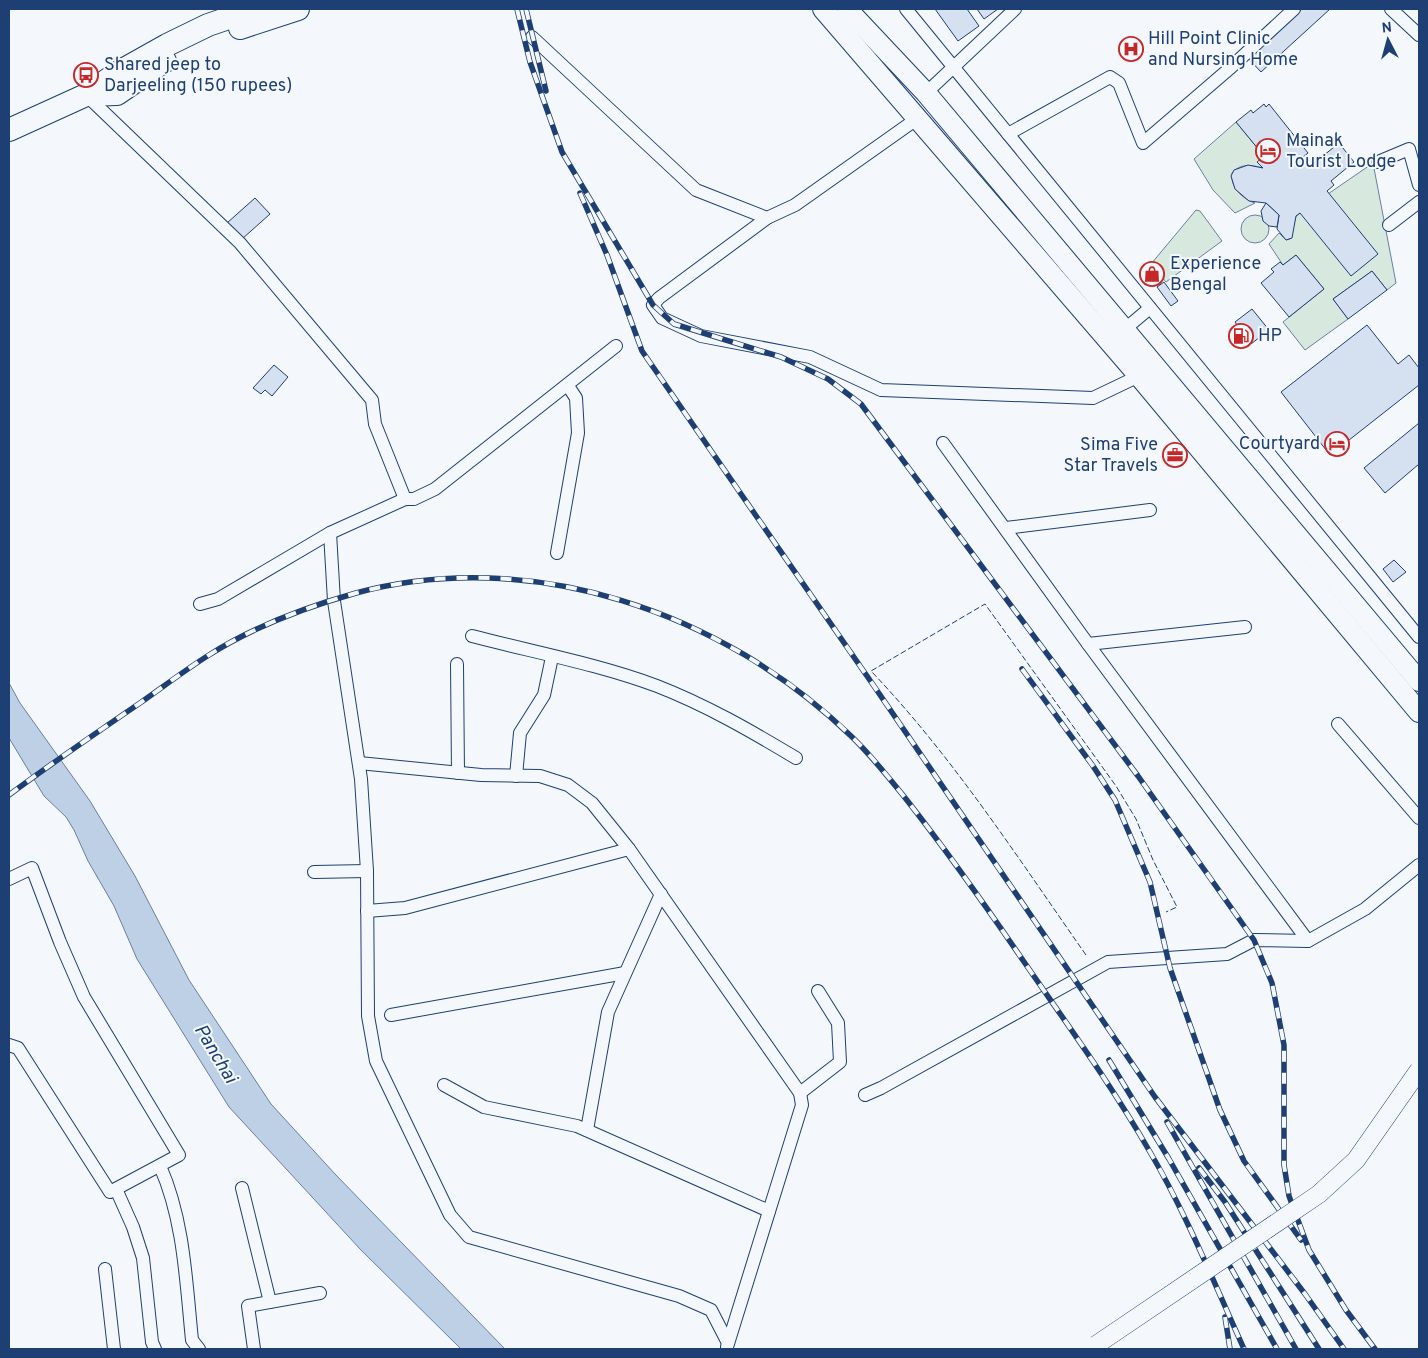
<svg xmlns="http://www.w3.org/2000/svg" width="1428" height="1358" viewBox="0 0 1428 1358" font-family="Overpass,sans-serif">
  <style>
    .green { fill: #d7e8df; stroke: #687fa3 }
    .water { fill: #bed0e5; stroke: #687fa3 }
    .building { fill: #d5e0f0; stroke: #1d3f73 }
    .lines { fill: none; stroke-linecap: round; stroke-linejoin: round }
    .street-casing { stroke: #1d3f73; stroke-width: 14 }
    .primary-casing { stroke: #1d3f73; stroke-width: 22 }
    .highway-casing { stroke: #1d3f73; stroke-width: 24 }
    .street { stroke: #f4f7fb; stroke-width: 12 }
    .primary { stroke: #f4f7fb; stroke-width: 20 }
    .highway { stroke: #f4f7fb; stroke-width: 22 }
    .rail-casing { stroke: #1d3f73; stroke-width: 5.5 }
    .rail { stroke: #f4f7fb; stroke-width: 4; stroke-dasharray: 11; stroke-linecap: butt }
    .secondary-bridge-casing { stroke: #1d3f73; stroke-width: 19; stroke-linecap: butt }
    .secondary-bridge { stroke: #f4f7fb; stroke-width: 18 }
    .fence { stroke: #1d3f73; stroke-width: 1; stroke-dasharray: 6 2.5; stroke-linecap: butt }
    .labels { text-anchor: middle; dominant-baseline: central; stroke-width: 4; stroke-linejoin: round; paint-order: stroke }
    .poi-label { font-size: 18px; fill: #1d3f73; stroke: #f4f7fb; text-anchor: start }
    .water-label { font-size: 19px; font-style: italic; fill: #1d3f73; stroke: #f4f7fb }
  </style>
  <rect width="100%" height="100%" fill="#f4f7fb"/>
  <!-- green -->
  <g class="green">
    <path d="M 1236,122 L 1264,156 L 1258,162 L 1263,168 C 1252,165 1240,163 1232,173 C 1230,187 1242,199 1255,203 L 1235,213 L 1213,190 L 1194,159 Z"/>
    <path d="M 1373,163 L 1396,283 L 1387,290 L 1372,271 L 1333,299 L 1348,319 L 1305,350 L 1283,322 L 1324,289 L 1296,255 L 1283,265 L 1269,244 L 1279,233 L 1286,240 L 1290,239 L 1296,216 Z"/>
    <path d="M 1196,210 L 1200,211 L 1222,241 L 1166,282 L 1151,264 Z"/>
    <circle cx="1255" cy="229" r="14"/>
  </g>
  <!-- water -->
  <path class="water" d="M 9,683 L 20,703 L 90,801 L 135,876 L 189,980 L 271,1104 L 335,1174 L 505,1349 L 461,1349 L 360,1249 L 229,1107 L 137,959 L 114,906 L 88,861 L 74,830 L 66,817 L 44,796 L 9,738 Z"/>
  <!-- building -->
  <g class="building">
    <path d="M 935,9 L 967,9 L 979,26 L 958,41 Z"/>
    <path d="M 977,9 L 998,9 L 984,19 Z"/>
    <path d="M 1302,9 L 1330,9 L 1261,72 L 1248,58 Z"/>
    <path d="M 1264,104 L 1266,107 L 1269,104 L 1308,153 L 1302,158 L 1305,162 L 1308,159 L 1313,164 L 1339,143 L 1354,162 L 1331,181 L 1334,185 L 1327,191 L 1378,254 L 1351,276 L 1300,213 L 1296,216 L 1292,238 L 1286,240 L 1277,229 L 1279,215 L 1266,203 L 1249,201 L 1235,189 L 1231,176 L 1234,170 L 1248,165 L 1263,168 L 1257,162 L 1264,156 L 1236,122 L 1251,110 L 1253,113 Z"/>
    <path d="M 255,198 L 270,214 L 242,239 L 227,223 Z"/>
    <path d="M 1266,203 L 1279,215 L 1277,227 L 1269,226 L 1263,221 L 1261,211 Z"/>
    <path d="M 1296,255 L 1324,289 L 1289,317 L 1261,283 L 1274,272 L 1271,269 L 1280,262 L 1283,265 Z"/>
    <path d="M 1152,267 L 1159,274 L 1151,281 L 1144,273 Z"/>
    <path d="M 1372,271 L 1387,290 L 1348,319 L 1333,299 Z"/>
    <path d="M 1164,282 L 1178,301 L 1171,306 L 1157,287 Z"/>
    <path d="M 1252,309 L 1269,330 L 1251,344 L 1235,322 Z"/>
    <path d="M 1367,325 L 1398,364 L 1409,355 L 1419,368 L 1419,385 L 1330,455 L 1281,392 Z"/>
    <path d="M 274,365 L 288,377 L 272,396 L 265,390 L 261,394 L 253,388 Z"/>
    <path d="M 1419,423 L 1419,464 L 1385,493 L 1364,468 Z"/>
    <path d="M 1394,560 L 1406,572 L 1393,582 L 1383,569 Z"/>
  </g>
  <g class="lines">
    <defs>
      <g id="street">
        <path d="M 906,9 L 1419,637"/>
        <path d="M 1391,9 L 1419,35"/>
        <path d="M 532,37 L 696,190 L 767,218"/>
        <path d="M 926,93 L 1015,9"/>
        <path d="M 86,95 L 240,243 L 372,400 L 375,424 L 405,499"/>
        <path d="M 918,118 L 795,205 L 767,218 L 659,298 L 653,305 L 662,318 L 701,336 L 810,357 L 881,390 L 1093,398 L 1139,376"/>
        <path d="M 1008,134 L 1110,77 L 1119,83 L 1143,143 L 1229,69 L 1294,9"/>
        <path d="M 1378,162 L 1409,149 L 1419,185"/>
        <path d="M 1389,225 L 1419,202"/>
        <path d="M 1125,329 L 1150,308"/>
        <path d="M 943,443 L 1088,644 L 1308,941"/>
        <path d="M 1006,528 L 1150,510"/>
        <path d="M 330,533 L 334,601 L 361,779 L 367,871 L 368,1016 L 376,1061 L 450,1215 L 469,1237 L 679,1296 L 711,1310 L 728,1343"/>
        <path d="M 557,553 L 578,433 L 576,398 L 568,386"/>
        <path d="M 200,604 L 218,599 L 330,533 L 405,499 L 414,499 L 435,489 L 616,346"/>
        <path d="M 472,636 C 533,652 598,664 657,686 C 706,705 751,731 796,758"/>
        <path d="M 1088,644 L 1245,627"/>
        <path d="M 457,664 L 458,773"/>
        <path d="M 1338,724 L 1419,818"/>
        <path d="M 359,763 L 481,775 L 540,776 L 568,785 L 592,803 L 629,849 L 800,1093 L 802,1105 L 727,1347"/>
        <path d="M 516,776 L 520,733 L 544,695 L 552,657"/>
        <path d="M 314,872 L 367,871"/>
        <path d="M 9,879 L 32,868 L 60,942 L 84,997 L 179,1155 L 110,1192 L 18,1048 L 9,1045"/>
        <path d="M 367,911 L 405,908 L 629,849"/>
        <path d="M 391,1015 L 625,973"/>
        <path d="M 444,1085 L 484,1107 L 577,1126 L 769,1211"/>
        <path d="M 800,1093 L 840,1062 L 838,1023 L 818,991"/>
        <path d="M 865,1095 L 881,1088 L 1108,962 L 1227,954 L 1254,940 L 1308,941 L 1365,909 L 1419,865"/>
        <path d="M 587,1130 L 608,1012 L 661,894"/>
        <path d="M 160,1166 C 184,1220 186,1281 192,1340 L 199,1349"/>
        <path d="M 242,1188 L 270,1302"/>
        <path d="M 116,1189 L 133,1227 L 143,1258 L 152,1342 L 155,1349"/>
        <path d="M 105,1269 L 114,1349"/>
        <path d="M 254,1349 L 248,1306 L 320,1293"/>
      </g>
      <g id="primary">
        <path d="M 823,9 L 1139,376 L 1419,712"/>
        <path d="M 847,9 L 926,93 L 1419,681"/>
      </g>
      <g id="highway">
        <path d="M 240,28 L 298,9"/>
        <path d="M 86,95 L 117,94 L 165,61"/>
        <path d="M 9,130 L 86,95 L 117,73 L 167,45 L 208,25 L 255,9"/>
      </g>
    </defs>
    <!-- street casing -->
    <use href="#street" class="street-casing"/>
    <!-- primary casing -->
    <use href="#primary" class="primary-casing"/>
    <!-- highway casing -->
    <use href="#highway" class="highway-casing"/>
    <!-- street -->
    <use href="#street" class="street"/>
    <!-- primary -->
    <use href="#primary" class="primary"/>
    <!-- highway -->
    <use href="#highway" class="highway"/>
    <defs>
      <g id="rail">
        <path d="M 517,9 L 530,62 L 562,152 L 653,305 L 674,324 L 781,357 L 828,379 L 861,404 L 1138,776 L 1254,940 L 1272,983 L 1284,1045 L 1284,1165 L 1289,1196 L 1309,1250 L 1346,1310 L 1375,1349"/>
        <path d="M 526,9 L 546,91"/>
        <path d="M 580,193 L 607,255 L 642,351 L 876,689 L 1155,1097 L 1305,1294 L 1344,1349"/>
        <path d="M 1022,669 L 1093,766 L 1115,800 L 1150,882 L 1170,968 L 1220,1110 L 1244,1161 L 1301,1240"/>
        <path d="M 9,795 C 52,763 96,733 140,703 C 163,687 185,670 209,655 C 253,627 306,607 356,593 C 531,546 723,612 851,736 C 871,755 889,778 906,799 C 946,850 983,902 1020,956 C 1064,1020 1111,1084 1150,1152 C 1187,1215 1214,1283 1244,1349"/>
        <path d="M 1109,1060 L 1169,1159 L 1277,1349"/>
        <path d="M 1167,1122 L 1296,1349"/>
        <path d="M 1199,1168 L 1225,1202 L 1319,1349"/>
        <path d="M 1225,1317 L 1230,1349"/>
      </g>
    </defs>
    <!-- rail casing -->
    <use href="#rail" class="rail-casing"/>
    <!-- rail -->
    <use href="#rail" class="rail"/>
    <defs>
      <path id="secondary-bridge" d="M 1096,1345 L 1319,1194 L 1356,1160 L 1419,1070"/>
    </defs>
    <!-- secondary-bridge casing -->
    <use href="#secondary-bridge" class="secondary-bridge-casing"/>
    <!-- secondary-bridge -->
    <use href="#secondary-bridge" class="secondary-bridge"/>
    <!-- fence -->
    <path class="fence" d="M 1086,955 C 1018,858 953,757 871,671 L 985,604 L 1116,786 L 1136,819 L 1153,860 L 1177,907 L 1166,912"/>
  </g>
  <!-- icons -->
  <defs>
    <symbol id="hospital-ring" viewBox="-11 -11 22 22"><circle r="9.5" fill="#f4f7fb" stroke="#c62828" stroke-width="1.5"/><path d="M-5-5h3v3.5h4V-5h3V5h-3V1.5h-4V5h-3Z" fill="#c62828"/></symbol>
    <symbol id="bus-ring" viewBox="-11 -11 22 22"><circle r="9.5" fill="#f4f7fb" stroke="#c62828" stroke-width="1.5"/><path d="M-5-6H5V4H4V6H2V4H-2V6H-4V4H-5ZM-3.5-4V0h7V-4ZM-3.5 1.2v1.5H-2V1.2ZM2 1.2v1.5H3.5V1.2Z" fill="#c62828"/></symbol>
    <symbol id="hotel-ring" viewBox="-11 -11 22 22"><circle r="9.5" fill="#f4f7fb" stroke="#c62828" stroke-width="1.5"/><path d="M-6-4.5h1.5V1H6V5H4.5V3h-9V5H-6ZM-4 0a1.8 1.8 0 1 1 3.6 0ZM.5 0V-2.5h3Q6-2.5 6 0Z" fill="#c62828"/></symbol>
    <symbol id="shop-ring" viewBox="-11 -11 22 22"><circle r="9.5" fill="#f4f7fb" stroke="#c62828" stroke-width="1.5"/><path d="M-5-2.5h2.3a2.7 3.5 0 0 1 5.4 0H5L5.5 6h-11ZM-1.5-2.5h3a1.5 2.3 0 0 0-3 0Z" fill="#c62828"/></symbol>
    <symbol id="fuel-ring" viewBox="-11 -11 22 22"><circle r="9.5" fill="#f4f7fb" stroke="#c62828" stroke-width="1.5"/><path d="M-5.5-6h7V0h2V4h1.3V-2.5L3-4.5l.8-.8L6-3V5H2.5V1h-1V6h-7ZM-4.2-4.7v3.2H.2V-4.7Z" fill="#c62828"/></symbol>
    <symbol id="office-ring" viewBox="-11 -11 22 22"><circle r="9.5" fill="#f4f7fb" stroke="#c62828" stroke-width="1.5"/><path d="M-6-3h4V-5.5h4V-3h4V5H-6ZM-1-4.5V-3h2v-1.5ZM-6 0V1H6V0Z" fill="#c62828"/></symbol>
  </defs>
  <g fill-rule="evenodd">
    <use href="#hospital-ring" x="1117" y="35" width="28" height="28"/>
    <use href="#bus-ring" x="72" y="61" width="28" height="28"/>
    <use href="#hotel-ring" x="1254" y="137" width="28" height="28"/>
    <use href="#shop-ring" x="1138" y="260" width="28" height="28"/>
    <use href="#fuel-ring" x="1227" y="322" width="28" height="28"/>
    <use href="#hotel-ring" x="1323" y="430" width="28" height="28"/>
    <use href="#office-ring" x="1161" y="441" width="28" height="28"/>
  </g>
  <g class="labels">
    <!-- poi labels -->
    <g class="poi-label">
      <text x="1148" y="39">Hill Point Clinic<tspan x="1148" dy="21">and Nursing Home</tspan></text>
      <text x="104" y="65">Shared jeep to<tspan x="104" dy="21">Darjeeling (150 rupees)</tspan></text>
      <text x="1286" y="141">Mainak<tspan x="1286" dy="21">Tourist Lodge</tspan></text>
      <text x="1170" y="264">Experience<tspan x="1170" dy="21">Bengal</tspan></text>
      <text x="1258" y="336">HP</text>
      <text x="1320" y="444" text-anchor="end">Courtyard</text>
      <text x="1158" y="445" text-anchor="end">Sima Five<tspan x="1158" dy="21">Star Travels</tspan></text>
    </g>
    <!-- water labels -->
    <g class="water-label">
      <text transform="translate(215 1054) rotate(59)">Panchai</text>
    </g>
  </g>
  <!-- border -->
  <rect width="1428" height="1358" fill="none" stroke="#1d3f73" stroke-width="20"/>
  <!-- north arrow -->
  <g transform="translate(1388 40) rotate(354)" stroke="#f4f7fb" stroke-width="4" paint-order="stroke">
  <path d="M0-4L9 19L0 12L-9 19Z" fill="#1d3f73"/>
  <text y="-8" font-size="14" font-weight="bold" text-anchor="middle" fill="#1d3f73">N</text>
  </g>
</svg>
